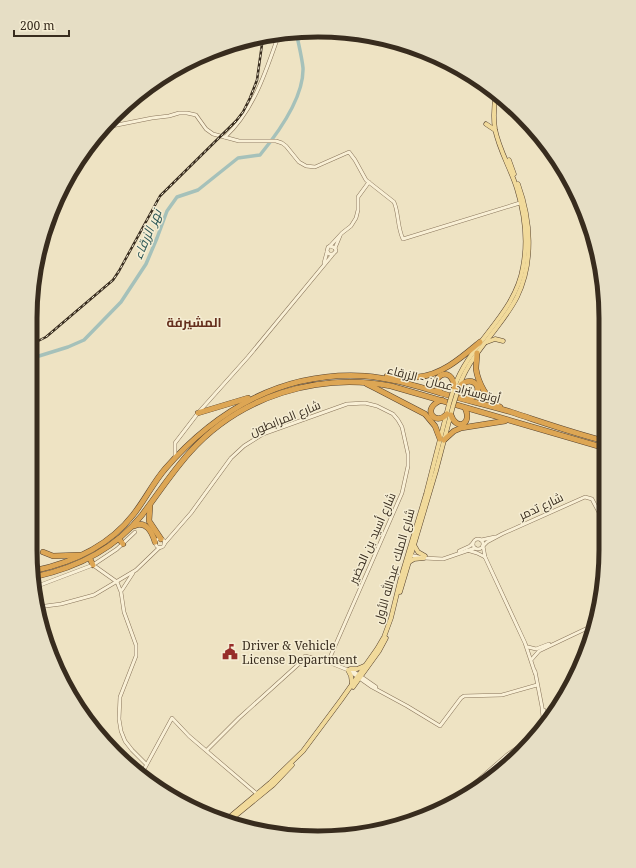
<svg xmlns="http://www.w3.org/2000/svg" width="636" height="868" viewBox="0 0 636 868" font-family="'Noto Serif',Cairo,serif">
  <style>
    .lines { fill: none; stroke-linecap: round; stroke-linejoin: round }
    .river { stroke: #a5c1ba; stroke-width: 3.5 }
    .minor-casing { stroke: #88745a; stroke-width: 4 }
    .major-casing { stroke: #56422e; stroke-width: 5 }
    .highway-casing { stroke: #56422e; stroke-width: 6 }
    .minor { stroke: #f9f0d6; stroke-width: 3 }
    .major { stroke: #f1da9b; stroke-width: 4 }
    .highway { stroke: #dda654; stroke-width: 5 }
    .rail-casing { stroke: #382c1e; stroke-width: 2.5 }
    .rail { stroke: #f5edd3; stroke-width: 1; stroke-dasharray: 3; stroke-linecap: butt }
    .major-bridge-casing { stroke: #56422e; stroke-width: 5; stroke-linecap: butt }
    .major-bridge { stroke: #f1da9b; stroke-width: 4 }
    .labels { text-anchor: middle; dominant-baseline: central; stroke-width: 3; stroke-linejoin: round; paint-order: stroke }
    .street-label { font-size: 12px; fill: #382c1e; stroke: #f5edd3 }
    .poi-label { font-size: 12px; fill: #382c1e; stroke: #f5edd3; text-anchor: start }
    .water-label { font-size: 13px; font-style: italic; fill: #2d5857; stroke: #f5edd3 }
    .neighbourhood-label { font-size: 13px; font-weight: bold; fill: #652f1d; stroke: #f5edd3 }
    .rim { fill: none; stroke: #382c1e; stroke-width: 5 }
  </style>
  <rect width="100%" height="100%" fill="#eee3c3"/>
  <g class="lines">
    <!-- river -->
    <path class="river" d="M 30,358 L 39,356 L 68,347 L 84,340 L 121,302 L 146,264 L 157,238 L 167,211 L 177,197 L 198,190 L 238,158 L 260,155 C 278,133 304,98 303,68 C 302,57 298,42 296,31"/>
    <defs>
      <g id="minor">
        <path d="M 107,127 L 152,118 L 169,116 L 179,113 L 187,113 L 196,115 L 206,129 L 213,134 L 239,141 L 276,141 L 282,143 L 286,146 L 299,162 L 306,166 L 315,167 L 349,152 L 355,160 L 366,180 L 394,202 C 399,213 397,227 403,239 L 523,202"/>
        <path d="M 225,137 C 254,110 266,71 279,34"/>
        <path d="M 330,246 L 342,233 L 351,226 L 356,218 L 358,210 L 358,197 L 369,182"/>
        <path d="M 335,248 L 340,236"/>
        <path d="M 324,263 L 327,252"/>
        <path d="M 175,458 L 175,443 L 198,413 L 248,357 L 334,253 L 336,251 L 335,248 L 330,246 L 328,247 L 327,251 L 329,254 L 333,254"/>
        <circle cx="160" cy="543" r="4.5"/>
        <circle cx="478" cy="544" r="5"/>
        <path d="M 481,540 L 495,537"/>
        <path d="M 164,544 L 191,513 L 231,458 L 244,446 L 263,434 L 347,404 L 365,403 L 377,406 L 393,414 L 398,420 L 402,427 L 408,454 L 408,466 L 402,493 L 328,662"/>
        <path d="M 483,546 L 487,542 L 502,534 L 585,497 L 592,499 L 605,524"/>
        <path d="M 483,546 L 485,557 L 525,643 L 535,673"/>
        <path d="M 467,550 L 477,553 L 485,557"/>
        <path d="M 459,551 L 470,546 L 473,543"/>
        <path d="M 409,555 L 424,558 L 443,559 L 475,548"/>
        <path d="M 93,565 L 117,582 L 121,592 L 124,612 L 136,645 L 136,656 L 120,697 L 119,719 L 121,731 L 125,741 L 132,750 L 146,764"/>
        <path d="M 35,587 L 93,565 L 117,549 L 135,532"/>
        <path d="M 122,590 L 133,573"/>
        <path d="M 38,607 L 61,604 L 94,595 L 136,570 L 160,547"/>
        <path d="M 528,647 L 536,649 L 549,644"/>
        <path d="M 305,656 L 328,662 L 348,670 L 372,687 L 407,706 L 440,726 L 461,698 L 464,696 L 502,695 L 537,685"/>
        <path d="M 532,659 L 539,651 L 596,624"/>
        <path d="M 353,671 L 376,687"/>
        <path d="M 535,671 L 542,707 L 544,728"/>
        <path d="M 544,710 L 548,723"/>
        <path d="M 207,750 L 239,718 L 301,662 L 309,657"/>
        <path d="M 514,751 L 523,749"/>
        <path d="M 141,775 L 172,718 L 189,736 L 257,794"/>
        <path d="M 452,803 L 507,755 L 517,748 L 528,743"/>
      </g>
      <g id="major">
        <path d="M 486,124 L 495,130"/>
        <path d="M 509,160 L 514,174"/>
        <path d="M 487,342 L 495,339 L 503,341"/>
        <path d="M 454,388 C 469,343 515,315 523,267 C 528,241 525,215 517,189 C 511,169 499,150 495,129 C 493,117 494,105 496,93"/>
        <path d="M 457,393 C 463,370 477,353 491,335 C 500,323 510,311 517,297 C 534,262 531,220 518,184"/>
        <path d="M 414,545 L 418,552 L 425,556"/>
        <path d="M 409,562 L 414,559 L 424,558"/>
        <path d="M 400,592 L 436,471 L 453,406"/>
        <path d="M 350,669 L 357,669 L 364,666"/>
        <path d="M 348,670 L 351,676 L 352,684"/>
        <path d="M 353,687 L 379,651 L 386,638"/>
        <path d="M 226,820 L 270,783 L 303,751 L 341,700 L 377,649 L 384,637 L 391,618 L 400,581 L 426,494 L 449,404"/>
        <path d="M 229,821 L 273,785 L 292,765"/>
      </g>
      <g id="highway">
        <path d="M 477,353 C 477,358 476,364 476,369 C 478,382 487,401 500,407"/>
        <path d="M 387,376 C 398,377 408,378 418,377 C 442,375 462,357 480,342"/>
        <path d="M 367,384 L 375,388 L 425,414 L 435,426 L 440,439"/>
        <path d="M 458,388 C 474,369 489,396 466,399"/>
        <path d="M 441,393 C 426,376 453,364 454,387"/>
        <path d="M 442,400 C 420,408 435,427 447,414"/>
        <path d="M 198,413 L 248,398"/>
        <path d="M 451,415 C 456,431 473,425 465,408"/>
        <path d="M 444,440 L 454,431 L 461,428 L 505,421"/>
        <path d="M 150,506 L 149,521 L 161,539"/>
        <path d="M 134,526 C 146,520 152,532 155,542"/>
        <path d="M 119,539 L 123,544"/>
        <path d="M 43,552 L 53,556 L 80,555"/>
        <path d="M 90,559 L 93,565"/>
        <path d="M 33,571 C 71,563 109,546 133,515 C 145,500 153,483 165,469 C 217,409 284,371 365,376 C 391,378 416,386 441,393 C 464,400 488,405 511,412 C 542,422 573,433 605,441"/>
        <path d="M 34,577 C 76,568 114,550 142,515 C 158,494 172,472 190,452 C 240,396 318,372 391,386 L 605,448"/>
      </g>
    </defs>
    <!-- minor casing -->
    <use href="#minor" class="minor-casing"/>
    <!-- major casing -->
    <use href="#major" class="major-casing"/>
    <!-- highway casing -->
    <use href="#highway" class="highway-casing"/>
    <!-- minor -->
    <use href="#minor" class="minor"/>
    <!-- major -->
    <use href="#major" class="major"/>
    <!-- highway -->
    <use href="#highway" class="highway"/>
    <defs>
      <path id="rail" d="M 30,345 L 46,337 L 113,280 L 119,271 L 160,196 L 236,121 L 243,112 L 250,98 L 257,80 L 263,37"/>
    </defs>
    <!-- rail casing -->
    <use href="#rail" class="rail-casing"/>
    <!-- rail -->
    <use href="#rail" class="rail"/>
    <defs>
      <g id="major-bridge">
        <path d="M 449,404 L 453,391"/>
        <path d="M 453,406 L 457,393"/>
      </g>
    </defs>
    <!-- major-bridge casing -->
    <use href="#major-bridge" class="major-bridge-casing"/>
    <!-- major-bridge -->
    <use href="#major-bridge" class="major-bridge"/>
  </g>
  <!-- icons -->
  <defs>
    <symbol id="civic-bare" viewBox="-9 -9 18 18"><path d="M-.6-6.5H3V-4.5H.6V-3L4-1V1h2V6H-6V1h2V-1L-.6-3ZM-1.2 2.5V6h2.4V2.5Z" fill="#972d2a" stroke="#f5edd3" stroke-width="2.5" paint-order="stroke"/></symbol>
  </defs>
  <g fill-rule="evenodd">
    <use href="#civic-bare" x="219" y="641" width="22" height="22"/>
  </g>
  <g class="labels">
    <!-- street labels -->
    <g class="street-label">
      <text transform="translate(444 384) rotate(15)">أوتوستراد عمان - الزرقاء</text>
      <text transform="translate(285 418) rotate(-22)">شارع المرابطون</text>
      <text transform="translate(541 506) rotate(-25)">شارع تدمر</text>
      <text transform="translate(372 538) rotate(-66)">شارع أسيد بن الحضير</text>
      <text transform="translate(394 566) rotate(-74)">شارع الملك عبدالله الأول</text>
    </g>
    <!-- poi labels -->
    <g class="poi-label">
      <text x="242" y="645">Driver &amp; Vehicle<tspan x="242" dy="14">License Department</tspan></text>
    </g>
    <!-- water labels -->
    <g class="water-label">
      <text transform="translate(147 234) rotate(-67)">نهر الزرقاء</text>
    </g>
    <!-- neighbourhood labels -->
    <g class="neighbourhood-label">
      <text x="194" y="322">المشيرفة</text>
    </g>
  </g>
  <!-- crop -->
  <path d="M0 0H636V868H0ZM318 37H318A281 281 0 0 1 599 318V550A281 281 0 0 1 318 831H318A281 281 0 0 1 37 550V318A281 281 0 0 1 318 37Z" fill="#e6dec5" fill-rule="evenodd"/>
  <path class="rim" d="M318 37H318A281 281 0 0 1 599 318V550A281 281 0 0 1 318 831H318A281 281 0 0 1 37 550V318A281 281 0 0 1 318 37Z"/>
  <!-- scale -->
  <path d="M14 30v6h55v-6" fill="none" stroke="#382c1e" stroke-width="2"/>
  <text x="20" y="30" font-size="12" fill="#382c1e" stroke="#f5edd3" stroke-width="3" paint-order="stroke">200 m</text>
</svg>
